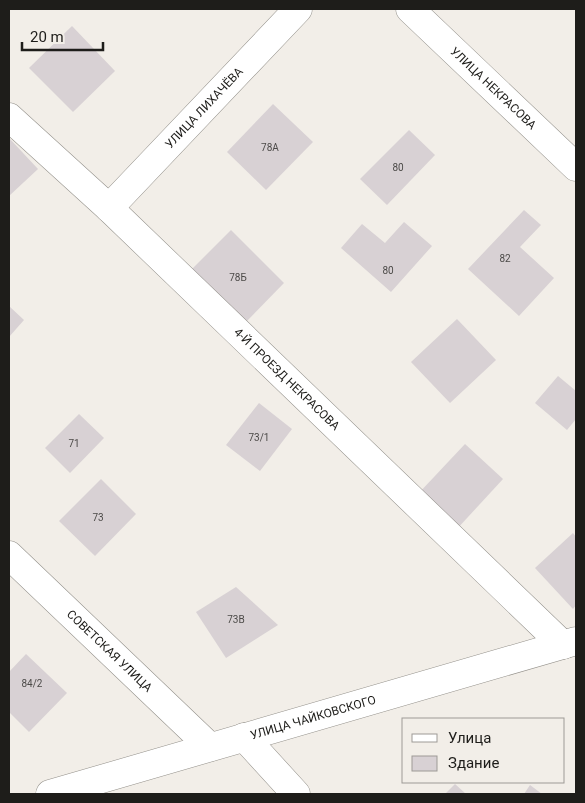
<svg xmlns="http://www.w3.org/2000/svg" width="585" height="803" viewBox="0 0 585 803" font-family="Roboto,sans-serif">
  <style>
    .building { fill: #d8d1d4 }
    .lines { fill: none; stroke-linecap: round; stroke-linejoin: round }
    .minor-casing { stroke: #93908a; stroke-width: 29 }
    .minor { stroke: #fff; stroke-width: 28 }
    .labels { text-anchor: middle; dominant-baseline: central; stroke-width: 4.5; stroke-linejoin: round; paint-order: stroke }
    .number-label { font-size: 10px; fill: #4c4a48 }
    .street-label { font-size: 12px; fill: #1e1d1a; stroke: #f2eee8 }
  </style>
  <rect width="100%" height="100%" fill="#f2eee8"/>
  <!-- building -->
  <g class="building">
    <path d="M 72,26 L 115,71 L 73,112 L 29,68 Z"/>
    <path d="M 273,104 L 313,142 L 266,190 L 227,152 Z"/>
    <path d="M 409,130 L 435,155 L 387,205 L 360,179 Z"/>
    <path d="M 9,138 L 38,169 L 9,196 Z"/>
    <path d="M 524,210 L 541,225 L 520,247 L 554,278 L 519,316 L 468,269 Z"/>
    <path d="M 404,222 L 432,246 L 391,292 L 341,248 L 362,224 L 385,243 Z"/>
    <path d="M 231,230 L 284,283 L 245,323 L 191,270 Z"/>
    <path d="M 9,306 L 24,320 L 9,337 Z"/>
    <path d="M 457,319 L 496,360 L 450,403 L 411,362 Z"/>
    <path d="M 558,376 L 576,391 L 576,419 L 567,430 L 535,403 Z"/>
    <path d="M 259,403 L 292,429 L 260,471 L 226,445 Z"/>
    <path d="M 79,414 L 104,438 L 70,473 L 45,448 Z"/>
    <path d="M 465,444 L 503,479 L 456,530 L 418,494 Z"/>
    <path d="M 101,479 L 136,514 L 95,556 L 59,521 Z"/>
    <path d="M 573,533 L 576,537 L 576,605 L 573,609 L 535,568 Z"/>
    <path d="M 236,587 L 278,625 L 226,658 L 196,612 Z"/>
    <path d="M 26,654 L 67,693 L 29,732 L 9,712 L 9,672 Z"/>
    <path d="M 455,784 L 466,794 L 445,794 Z"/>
    <path d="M 530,785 L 542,794 L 524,794 Z"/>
  </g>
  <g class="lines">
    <defs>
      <g id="minor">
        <path id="s1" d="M 410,9 L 576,167"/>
        <path id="s2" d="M 9,117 L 109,208 L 563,645"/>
        <path id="s3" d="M 109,208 L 298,9"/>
        <path id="s4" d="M 9,555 L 210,747"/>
        <path d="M 244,737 L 296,794"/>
        <path id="s5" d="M 50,794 L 576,641"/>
      </g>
    </defs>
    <!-- minor casing -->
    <use href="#minor" class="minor-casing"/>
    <!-- minor -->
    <use href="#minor" class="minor"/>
  </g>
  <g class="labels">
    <!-- number labels -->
    <g class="number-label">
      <text x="270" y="147">78А</text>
      <text x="398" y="167">80</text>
      <text x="505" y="258">82</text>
      <text x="388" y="270">80</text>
      <text x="238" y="277">78Б</text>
      <text x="259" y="437">73/1</text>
      <text x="74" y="443">71</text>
      <text x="98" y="517">73</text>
      <text x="236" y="619">73В</text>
      <text x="32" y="683">84/2</text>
    </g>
    <!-- street labels -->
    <g class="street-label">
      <text stroke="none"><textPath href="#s1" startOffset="115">УЛИЦА НЕКРАСОВА</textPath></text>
      <text stroke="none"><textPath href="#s3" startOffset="138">УЛИЦА ЛИХАЧЁВА</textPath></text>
      <text stroke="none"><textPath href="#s2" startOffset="382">4-Й ПРОЕЗД НЕКРАСОВА</textPath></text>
      <text stroke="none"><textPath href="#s4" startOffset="139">СОВЕТСКАЯ УЛИЦА</textPath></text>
      <text stroke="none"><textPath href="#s5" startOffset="274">УЛИЦА ЧАЙКОВСКОГО</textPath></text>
    </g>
  </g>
  <!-- border -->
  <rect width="585" height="803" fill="none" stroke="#1e1d1a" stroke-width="20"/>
  <!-- legend -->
  <rect x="402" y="718" width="162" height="65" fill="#f2eee8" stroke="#9d9a96"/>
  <rect x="412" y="734" width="25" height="8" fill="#ffffff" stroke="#9d9a96"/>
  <text x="448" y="743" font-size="15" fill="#1e1d1a">Улица</text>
  <rect x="412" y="756" width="25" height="15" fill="#d8d1d4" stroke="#9d9a96"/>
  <text x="448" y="768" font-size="15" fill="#1e1d1a">Здание</text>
  <!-- scale -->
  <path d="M22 42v8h81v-8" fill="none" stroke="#1e1d1a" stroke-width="2.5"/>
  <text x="30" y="42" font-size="15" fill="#1e1d1a" stroke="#f2eee8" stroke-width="4" paint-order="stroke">20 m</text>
</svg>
